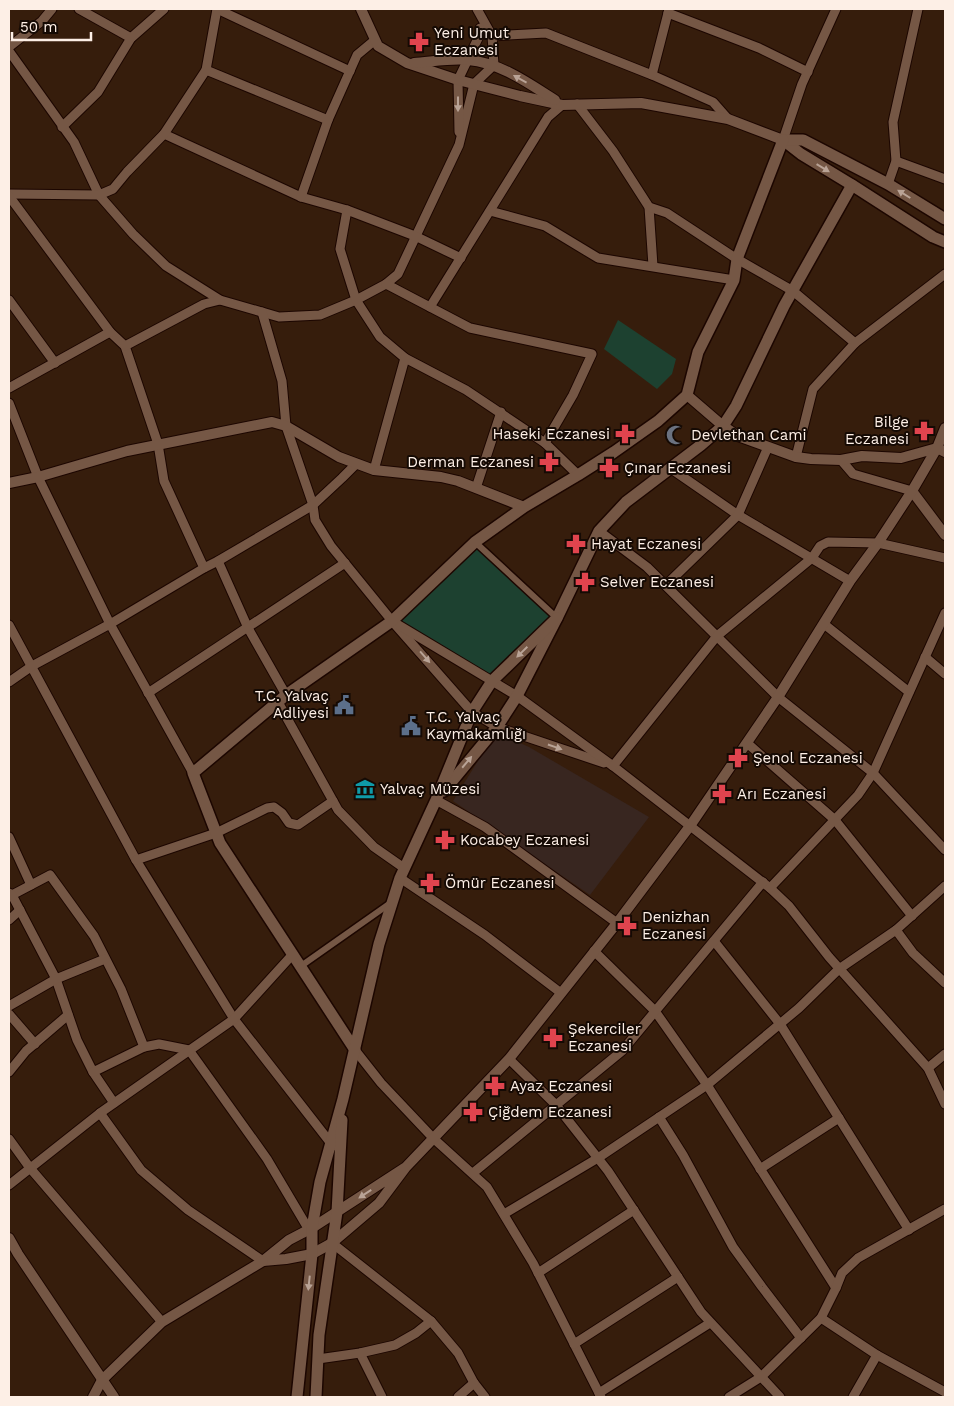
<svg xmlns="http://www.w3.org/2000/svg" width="954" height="1406" viewBox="0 0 954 1406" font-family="'Work Sans',sans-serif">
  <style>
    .education { fill: #382620 }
    .green { fill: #1d4130 }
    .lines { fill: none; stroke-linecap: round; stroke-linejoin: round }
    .pedestrian-casing { stroke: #1c0600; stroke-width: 9 }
    .minor-casing { stroke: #1c0600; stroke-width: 11 }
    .tertiary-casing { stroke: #1c0600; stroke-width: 12 }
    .secondary-casing { stroke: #1c0600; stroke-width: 14 }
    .pedestrian { stroke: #755745; stroke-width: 6 }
    .minor { stroke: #755745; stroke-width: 9 }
    .tertiary { stroke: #755745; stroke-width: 10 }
    .secondary { stroke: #755745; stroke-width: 11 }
    .oneway { fill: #b9a396 }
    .labels { text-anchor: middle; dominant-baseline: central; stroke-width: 4; stroke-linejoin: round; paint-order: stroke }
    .poi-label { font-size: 15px; fill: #fdefe6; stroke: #150a04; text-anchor: start }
  </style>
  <rect width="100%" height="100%" fill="#361d0c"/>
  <!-- education -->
  <path class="education" d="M 496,732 L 529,747 L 649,817 L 590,895 L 453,801 Z"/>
  <!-- green -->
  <g class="green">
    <path d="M 618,320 L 676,359 L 672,374 L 657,389 L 604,349 Z"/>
    <path d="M 475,542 L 557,618 L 492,681 L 392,621 Z"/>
  </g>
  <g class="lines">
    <defs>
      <g id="pedestrian">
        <path d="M 475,542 L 557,618"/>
        <path d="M 301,966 L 392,902"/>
      </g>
      <g id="minor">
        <path d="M 79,9 L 131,38"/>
        <path d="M 217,9 L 350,71"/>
        <path d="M 668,13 L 759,48 L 808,72"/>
        <path d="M 481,32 L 492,36 L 546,33 L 652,75 L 713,102 L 728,119"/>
        <path d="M 9,47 L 42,21 L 52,9"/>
        <path d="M 9,51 L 74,142 L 99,195 L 133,234 L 166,266 L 220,300 L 279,317 L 320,315 L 356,300 L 386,284 L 398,274 L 459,145 L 474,84 L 494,65 L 492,36 L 477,9"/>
        <path d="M 206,70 L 328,120"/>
        <path d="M 652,75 L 669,9"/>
        <path d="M 577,104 L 613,151 L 649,207 L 653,266"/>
        <path d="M 62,127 L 98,92 L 131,38 L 164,9"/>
        <path d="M 459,132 L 458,80 L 481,32 L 480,28"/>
        <path d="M 164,134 L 301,197 L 347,210 L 415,236 L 461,258"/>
        <path d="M 783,140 L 802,84 L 836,9"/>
        <path d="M 896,161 L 945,179"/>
        <path d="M 888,184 L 896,161 L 893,122 L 918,9"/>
        <path d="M 9,194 L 99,195 L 113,189 L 127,172 L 164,134 L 206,70 L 217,9"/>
        <path d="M 9,196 L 110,332 L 125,346 L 158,444 L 164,481 L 204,568"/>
        <path d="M 301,197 L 328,120 L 357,55 L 375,40"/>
        <path d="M 649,207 L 667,213 L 737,259 L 793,291 L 855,343"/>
        <path d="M 347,210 L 340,249 L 356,300 L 380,337 L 405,358 L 466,390 L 545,443 L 578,475"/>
        <path d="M 490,211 L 545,226 L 598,258 L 734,280"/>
        <path d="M 386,284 L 470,328 L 592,354 L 573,395 L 545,443"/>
        <path d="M 9,300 L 55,363"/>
        <path d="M 430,307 L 548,117 L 562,105"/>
        <path d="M 262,312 L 282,381 L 286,426 L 313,505 L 315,520 L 331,546 L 392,621 L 472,712 L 497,727 L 604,763"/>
        <path d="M 125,346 L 204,304 L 220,300"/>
        <path d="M 9,388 L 110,332"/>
        <path d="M 9,403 L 38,477 L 110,624 L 193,773"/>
        <path d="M 796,457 L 813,389 L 855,343 L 945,274"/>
        <path d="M 841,460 L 853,474 L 912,491"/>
        <path d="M 670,468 L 738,515 L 850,581"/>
        <path d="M 374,470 L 405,358"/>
        <path d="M 476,488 L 501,412"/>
        <path d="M 599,531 L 647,567 L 778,697 L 873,773 L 945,850"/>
        <path d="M 218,561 L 248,628 L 286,695"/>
        <path d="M 666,585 L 738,515 L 768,447"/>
        <path d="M 392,621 L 517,696 L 613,766 L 770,888 L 789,906 L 829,957 L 928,1068 L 945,1104"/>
        <path d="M 824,624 L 909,692"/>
        <path d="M 9,625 L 136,860 L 234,1019 L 333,1146"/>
        <path d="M 925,657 L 945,674"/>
        <path d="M 9,682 L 32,666 L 110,624 L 204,568 L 218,561 L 313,505 L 342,478 L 356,464"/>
        <path d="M 148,693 L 345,563"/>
        <path d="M 278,702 L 338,810 L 374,847 L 404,868"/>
        <path d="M 747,743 L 835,820 L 912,916"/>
        <path d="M 613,766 L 717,636 L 812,558 L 820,546 L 828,542 L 878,543 L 945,558"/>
        <path d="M 436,800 L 485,827 L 617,923"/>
        <path d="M 9,837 L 31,885"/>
        <path d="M 136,860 L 216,833 L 267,808 L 274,807 L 282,813 L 289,823 L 298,825 L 333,801"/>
        <path d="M 400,878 L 485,935 L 561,993"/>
        <path d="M 770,888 L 858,795 L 873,773 L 945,613"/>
        <path d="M 9,893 L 12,895 L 50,875 L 94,936 L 121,989 L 144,1047"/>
        <path d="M 12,895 L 56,979 L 77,1040 L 93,1072 L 114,1103"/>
        <path d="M 9,920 L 20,910"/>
        <path d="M 896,930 L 913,953 L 945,983"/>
        <path d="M 714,941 L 780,1024 L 909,1230"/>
        <path d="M 594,951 L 655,1011 L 707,1085 L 836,1288"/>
        <path d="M 9,1006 L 56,979 L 105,959"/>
        <path d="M 9,1014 L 35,1044"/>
        <path d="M 355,1050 L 381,1083 L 433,1138 L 487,1187 L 533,1263 L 601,1397"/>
        <path d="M 509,1059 L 556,1105 L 608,1171 L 701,1312 L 780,1397"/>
        <path d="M 928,1068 L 945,1054"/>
        <path d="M 9,1072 L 26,1051 L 68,1015"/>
        <path d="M 93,1072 L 144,1047 L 159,1044 L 189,1050 L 267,1159 L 309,1230"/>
        <path d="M 100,1113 L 141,1170 L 188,1210 L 263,1261"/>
        <path d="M 659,1117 L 683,1155 L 733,1247 L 762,1287 L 801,1338"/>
        <path d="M 9,1139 L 30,1168 L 162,1322"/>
        <path d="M 760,1169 L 839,1118"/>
        <path d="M 473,1173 L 622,1051 L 763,882"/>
        <path d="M 9,1185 L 100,1113 L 234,1019 L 293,954"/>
        <path d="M 504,1214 L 598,1158 L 707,1085 L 799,1008 L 839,969 L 896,930 L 945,886"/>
        <path d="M 332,1243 L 431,1321 L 458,1353 L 474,1383 L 485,1397"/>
        <path d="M 538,1273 L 634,1210"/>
        <path d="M 821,1318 L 877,1355 L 945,1392"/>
        <path d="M 574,1344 L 678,1277"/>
        <path d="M 360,1353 L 382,1397"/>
        <path d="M 318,1359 L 360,1353 L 395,1345 L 416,1333 L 431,1321"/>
        <path d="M 599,1393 L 710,1323"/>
        <path d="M 458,1397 L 474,1383"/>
        <path d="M 729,1397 L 761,1377 L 821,1318 L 836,1288 L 842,1273 L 858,1258 L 945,1209"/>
        <path d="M 853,1397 L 877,1355"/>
      </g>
      <g id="tertiary">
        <path d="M 361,9 L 378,46 L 407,63 L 458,80 L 520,96 L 562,105 L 641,103 L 728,119 L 783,140"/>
        <path d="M 414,63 C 430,62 453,58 468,60 C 501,63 528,83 555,100"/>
        <path d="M 687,395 L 723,426 L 738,436 L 796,457 L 811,459 L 841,460 L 862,456 L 901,458 L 937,448 L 945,452"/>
        <path d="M 9,483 L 38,477 L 127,451 L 272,422 L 286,426 L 339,457 L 374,470 L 441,477 L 458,481 L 524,507"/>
        <path d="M 912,491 L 945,535"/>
        <path d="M 406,1167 L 312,1228 L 289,1240 L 263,1261 L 286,1259 L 312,1254 L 332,1243 L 379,1203 L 406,1167 L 509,1059 L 617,923 L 690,826 L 778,697 L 850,581 L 878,543 L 912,491 L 937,448 L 945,428"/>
        <path d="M 9,1238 L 18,1254 L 114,1397"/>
        <path d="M 93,1397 L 102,1380 L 162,1322 L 263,1261"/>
      </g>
      <g id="secondary">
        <path d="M 783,140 L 801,154 L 852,185 L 933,237 L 945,242"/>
        <path d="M 783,140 L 803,140 L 888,184 L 945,219"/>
        <path d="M 444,791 L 497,727 L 517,696 L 557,618 L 599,531 L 626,502 L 701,445 L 723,426 L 736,406 L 784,306 L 852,185"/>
        <path d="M 355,1050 L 220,843 L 193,773 L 286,695 L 392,621 L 475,542 L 524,507 L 578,475 L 614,452 L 658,421 L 687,395 L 698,352 L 734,280 L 737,259 L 783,140"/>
        <path d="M 297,1397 L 312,1254 L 312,1228 L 320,1182 L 343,1099 L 379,944 L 400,878 L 436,800 L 472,712 L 492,681 L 557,618"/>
        <path d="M 316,1397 L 319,1335 L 337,1212 L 342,1120"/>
      </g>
    </defs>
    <!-- pedestrian casing -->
    <use href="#pedestrian" class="pedestrian-casing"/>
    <!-- minor casing -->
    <use href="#minor" class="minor-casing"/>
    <!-- tertiary casing -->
    <use href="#tertiary" class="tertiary-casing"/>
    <!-- secondary casing -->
    <use href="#secondary" class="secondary-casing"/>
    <!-- pedestrian -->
    <use href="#pedestrian" class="pedestrian"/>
    <!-- minor -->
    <use href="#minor" class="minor"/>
    <!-- tertiary -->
    <use href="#tertiary" class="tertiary"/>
    <!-- secondary -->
    <use href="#secondary" class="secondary"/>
  </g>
  <!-- one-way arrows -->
  <defs><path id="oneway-solid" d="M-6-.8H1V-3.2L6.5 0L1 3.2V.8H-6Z" transform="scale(1.25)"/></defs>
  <g class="oneway">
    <use href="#oneway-solid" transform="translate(520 79) rotate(-151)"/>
    <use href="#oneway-solid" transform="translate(458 104) rotate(90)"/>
    <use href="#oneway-solid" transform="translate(823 168) rotate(31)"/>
    <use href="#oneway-solid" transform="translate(904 194) rotate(-148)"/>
    <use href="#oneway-solid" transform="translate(522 652) rotate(136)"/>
    <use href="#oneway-solid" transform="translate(425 657) rotate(49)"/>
    <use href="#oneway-solid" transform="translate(555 747) rotate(19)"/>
    <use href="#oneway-solid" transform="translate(467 762) rotate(-50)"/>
    <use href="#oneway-solid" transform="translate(365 1194) rotate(147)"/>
    <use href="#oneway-solid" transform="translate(309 1283) rotate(96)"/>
  </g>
  <!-- icons -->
  <defs>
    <symbol id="pharmacy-bare" viewBox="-9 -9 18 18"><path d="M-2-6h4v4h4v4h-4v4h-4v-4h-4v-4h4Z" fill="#e0444e" stroke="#150a04" stroke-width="2.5" paint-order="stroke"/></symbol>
    <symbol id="mosque-bare" viewBox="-9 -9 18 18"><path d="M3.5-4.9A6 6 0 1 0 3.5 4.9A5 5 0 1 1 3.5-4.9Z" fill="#6b7280" stroke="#150a04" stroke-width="2.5" paint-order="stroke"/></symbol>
    <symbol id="civic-bare" viewBox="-9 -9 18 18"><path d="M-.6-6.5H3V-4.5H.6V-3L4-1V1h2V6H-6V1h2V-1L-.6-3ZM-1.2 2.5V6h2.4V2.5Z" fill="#5c6f8a" stroke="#150a04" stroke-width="2.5" paint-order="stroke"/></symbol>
    <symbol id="museum-bare" viewBox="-9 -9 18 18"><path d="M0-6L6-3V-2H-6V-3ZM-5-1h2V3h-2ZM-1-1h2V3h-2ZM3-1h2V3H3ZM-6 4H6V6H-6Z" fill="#0f9aa8" stroke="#150a04" stroke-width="2.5" paint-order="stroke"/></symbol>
  </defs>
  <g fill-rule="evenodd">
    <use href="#pharmacy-bare" x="405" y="28" width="28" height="28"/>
    <use href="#pharmacy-bare" x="910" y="417" width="28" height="28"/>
    <use href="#pharmacy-bare" x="611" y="420" width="28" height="28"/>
    <use href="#mosque-bare" x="662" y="421" width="28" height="28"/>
    <use href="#pharmacy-bare" x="535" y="448" width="28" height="28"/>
    <use href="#pharmacy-bare" x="595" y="454" width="28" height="28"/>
    <use href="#pharmacy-bare" x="562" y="530" width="28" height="28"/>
    <use href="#pharmacy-bare" x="571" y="568" width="28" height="28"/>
    <use href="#civic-bare" x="330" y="691" width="28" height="28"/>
    <use href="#civic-bare" x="397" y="712" width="28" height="28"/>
    <use href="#pharmacy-bare" x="724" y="744" width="28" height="28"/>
    <use href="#museum-bare" x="351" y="775" width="28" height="28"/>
    <use href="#pharmacy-bare" x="708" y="780" width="28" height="28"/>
    <use href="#pharmacy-bare" x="431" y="826" width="28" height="28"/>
    <use href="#pharmacy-bare" x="416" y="869" width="28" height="28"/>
    <use href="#pharmacy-bare" x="613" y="912" width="28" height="28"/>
    <use href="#pharmacy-bare" x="539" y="1024" width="28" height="28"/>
    <use href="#pharmacy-bare" x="481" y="1072" width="28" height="28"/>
    <use href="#pharmacy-bare" x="459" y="1098" width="28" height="28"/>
  </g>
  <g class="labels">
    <!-- poi labels -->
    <g class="poi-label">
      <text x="434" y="33">Yeni Umut<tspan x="434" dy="17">Eczanesi</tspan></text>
      <text x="909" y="422" text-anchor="end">Bilge<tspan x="909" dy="17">Eczanesi</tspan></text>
      <text x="610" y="434" text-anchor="end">Haseki Eczanesi</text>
      <text x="691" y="435">Devlethan Cami</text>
      <text x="534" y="462" text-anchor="end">Derman Eczanesi</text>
      <text x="624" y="468">Çınar Eczanesi</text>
      <text x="591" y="544">Hayat Eczanesi</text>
      <text x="600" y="582">Selver Eczanesi</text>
      <text x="329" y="696" text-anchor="end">T.C. Yalvaç<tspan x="329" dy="17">Adliyesi</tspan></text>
      <text x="426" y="717">T.C. Yalvaç<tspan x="426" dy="17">Kaymakamlığı</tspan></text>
      <text x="753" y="758">Şenol Eczanesi</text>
      <text x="380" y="789">Yalvaç Müzesi</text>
      <text x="737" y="794">Arı Eczanesi</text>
      <text x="460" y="840">Kocabey Eczanesi</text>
      <text x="445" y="883">Ömür Eczanesi</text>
      <text x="642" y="917">Denizhan<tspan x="642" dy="17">Eczanesi</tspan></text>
      <text x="568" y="1029">Şekerciler<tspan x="568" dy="17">Eczanesi</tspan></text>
      <text x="510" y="1086">Ayaz Eczanesi</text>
      <text x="488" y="1112">Çiğdem Eczanesi</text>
    </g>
  </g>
  <!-- border -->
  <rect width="954" height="1406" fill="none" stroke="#fdefe6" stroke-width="20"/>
  <!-- scale -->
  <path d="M12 32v8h79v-8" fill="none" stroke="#fdefe6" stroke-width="2.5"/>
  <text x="20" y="32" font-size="15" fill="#fdefe6" stroke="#150a04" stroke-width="4" paint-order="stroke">50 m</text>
</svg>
